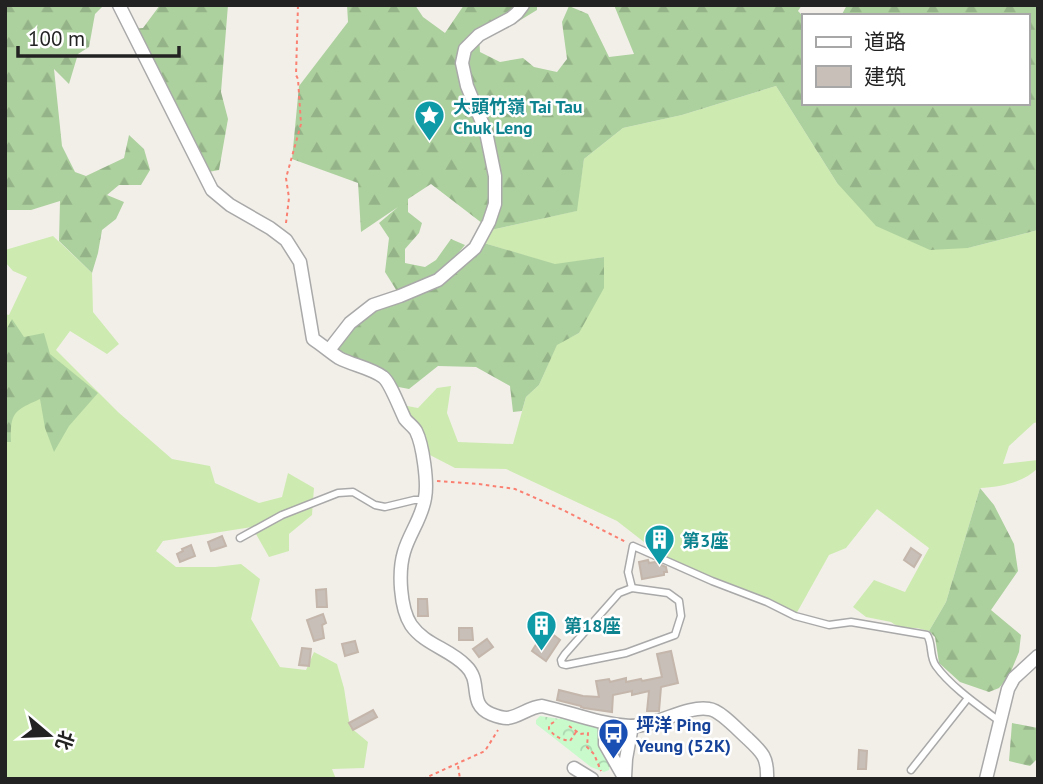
<svg xmlns="http://www.w3.org/2000/svg" width="1043" height="784" viewBox="0 0 1043 784" font-family="'PT Sans','Noto Sans SC',sans-serif">
  <style>
    .grass { fill: #cdebb0 }
    .forest { fill: url(#forest-firs) }
    .park { fill: url(#park-crowns) }
    .building { fill: #c7bfb8; stroke: #c4b6ab; stroke-width: 2 }
    .lines { fill: none; stroke-linecap: round; stroke-linejoin: round }
    .lane-casing { stroke: #a9a9a9; stroke-width: 9 }
    .street-casing { stroke: #a9a9a9; stroke-width: 15 }
    .path { stroke: #fa8072; stroke-width: 2; stroke-dasharray: 3.5 3.5; stroke-linecap: butt }
    .lane { stroke: #fff; stroke-width: 6 }
    .street { stroke: #fff; stroke-width: 12 }
    .labels { text-anchor: middle; dominant-baseline: central; stroke-width: 5; stroke-linejoin: round; paint-order: stroke }
    .culture-label { font-size: 18px; font-weight: bold; fill: #0d838f; stroke: #fff; text-anchor: start }
    .transit-label { font-size: 18px; font-weight: bold; fill: #164399; stroke: #fff; text-anchor: start }
  </style>
  <defs>
    <pattern id="forest-firs" width="22" height="20" patternUnits="userSpaceOnUse" patternTransform="scale(1.75)"><rect width="22" height="20" fill="#add19e"/><path d="M5 1l3.5 6h-7zM16 11l3.5 6h-7z" fill="#95b388"/></pattern>
    <pattern id="park-crowns" width="20" height="18" patternUnits="userSpaceOnUse" patternTransform="scale(1.75)"><rect width="20" height="18" fill="#c8facc"/><path d="M2 6a3 3 0 1 1 6 0M12 15a3 3 0 1 1 6 0" fill="none" stroke="#acd6af"/></pattern>
  </defs>
  <rect width="100%" height="100%" fill="#f2efe9"/>
  <!-- grass -->
  <g class="grass">
    <path d="M 776,86 L 837,183 L 968,248 L 1038,230 L 1038,422 L 1034,423 L 1009,446 L 1003,464 L 1038,460 L 1038,468 C 1023,483 1000,487 980,488 L 946,602 L 929,631 L 917,628 L 900,628 L 891,622 L 866,617 L 853,607 L 874,580 L 905,592 L 929,548 L 877,509 L 846,548 L 829,555 L 795,616 L 671,563 L 617,521 L 506,469 L 455,468 L 426,453 L 402,405 L 418,408 L 437,388 L 451,386 L 447,413 L 458,442 L 513,444 L 526,397 L 539,385 L 557,344 L 579,333 L 604,257 L 556,265 L 484,243 L 491,230 L 576,211 L 584,159 L 623,128 L 682,115 Z"/>
    <path d="M 53,236 L 92,273 L 93,312 L 119,344 L 107,354 L 70,331 L 56,350 L 118,412 L 172,459 L 210,466 L 215,483 L 259,503 L 282,497 L 288,473 L 314,488 L 312,515 L 289,534 L 289,551 L 269,557 L 252,527 L 163,541 L 156,551 L 176,567 L 215,567 L 241,564 L 260,579 L 251,619 L 280,667 L 306,670 L 314,652 L 337,664 L 344,688 L 350,727 L 368,742 L 364,768 L 332,769 L 336,779 L 5,779 L 5,314 L 9,315 L 27,277 L 13,271 L 5,262 L 5,250 Z"/>
  </g>
  <!-- forest -->
  <g class="forest">
    <path d="M 5,5 L 104,5 L 95,14 L 89,47 L 78,54 L 69,84 L 54,69 L 62,146 L 75,172 L 86,176 L 124,158 L 129,135 L 144,149 L 150,170 L 141,185 L 119,185 L 107,195 L 124,202 L 116,219 L 102,230 L 98,253 L 92,273 L 59,241 L 60,201 L 31,210 L 5,210 Z"/>
    <path d="M 160,5 L 228,5 L 221,92 L 228,119 L 219,170 L 203,173 L 131,29 L 143,28 Z"/>
    <path d="M 347,5 L 415,5 L 423,17 L 445,33 L 464,5 L 537,5 L 537,10 L 509,27 L 479,35 L 480,52 L 500,62 L 523,58 L 534,67 L 557,72 L 567,59 L 562,22 L 569,6 L 588,14 L 609,57 L 634,54 L 614,5 L 802,5 L 798,11 L 803,16 L 803,103 L 1027,103 L 1027,16 L 841,16 L 847,5 L 1038,5 L 1038,230 L 968,248 L 930,250 L 876,226 L 837,183 L 776,86 L 682,115 L 623,128 L 584,159 L 577,211 L 491,230 L 431,184 L 408,199 L 408,212 L 422,223 L 419,233 L 405,249 L 405,263 L 425,267 L 436,260 L 451,239 L 465,245 L 455,257 L 456,264 L 484,243 L 555,264 L 604,257 L 604,288 L 579,333 L 557,345 L 539,385 L 526,397 L 522,411 L 513,412 L 510,386 L 476,367 L 438,366 L 409,389 L 388,385 L 329,350 L 354,320 L 400,296 L 385,272 L 389,238 L 379,223 L 398,207 L 361,232 L 358,183 L 292,159 L 299,86 L 348,22 Z"/>
    <path d="M 12,319 L 24,337 L 44,333 L 50,354 L 98,393 L 69,426 L 54,452 L 45,428 L 40,399 C 14,411 10,412 11,442 L 5,442 L 5,332 Z"/>
    <path d="M 980,488 L 994,505 L 1014,544 L 1018,571 L 991,610 L 1021,635 L 1019,652 L 1009,676 L 999,688 L 989,692 L 960,682 L 939,663 L 935,637 L 929,631 L 946,602 Z"/>
    <path d="M 1012,723 L 1038,728 L 1038,758 L 1030,766 L 1009,761 Z"/>
  </g>
  <!-- park -->
  <path class="park" d="M 540,716 L 560,719 L 561,716 L 597,727 L 599,729 L 610,766 L 609,770 L 604,772 L 591,767 L 536,724 L 536,720 Z"/>
  <!-- building -->
  <g class="building">
    <path d="M 222,536 L 226,546 L 211,551 L 208,542 Z"/>
    <path d="M 191,545 L 195,556 L 180,562 L 177,554 L 183,551 L 182,549 Z"/>
    <path d="M 911,548 L 921,555 L 914,567 L 904,560 Z"/>
    <path d="M 648,560 L 649,563 L 655,562 L 666,567 L 667,572 L 664,572 L 664,575 L 642,579 L 639,562 Z"/>
    <path d="M 326,589 L 327,607 L 317,607 L 316,590 Z"/>
    <path d="M 418,599 L 427,599 L 428,616 L 418,616 Z"/>
    <path d="M 323,614 L 326,623 L 322,625 L 324,638 L 314,641 L 307,620 Z"/>
    <path d="M 459,628 L 472,628 L 473,640 L 459,640 Z"/>
    <path d="M 551,633 L 560,640 L 546,661 L 532,651 L 537,643 L 541,646 Z"/>
    <path d="M 487,639 L 493,647 L 479,657 L 473,649 Z"/>
    <path d="M 355,641 L 358,652 L 345,656 L 342,644 Z"/>
    <path d="M 302,648 L 311,649 L 309,666 L 299,665 Z"/>
    <path d="M 671,651 L 678,683 L 661,687 L 659,711 L 647,711 L 649,691 L 632,695 L 632,691 L 613,695 L 612,712 L 584,708 L 581,707 L 581,706 L 557,700 L 559,690 L 583,696 L 599,697 L 596,681 L 609,679 L 610,682 L 626,678 L 626,682 L 641,679 L 642,681 L 662,677 L 657,654 Z"/>
    <path d="M 373,710 L 377,717 L 353,730 L 349,723 Z"/>
    <path d="M 859,750 L 867,751 L 866,769 L 858,769 Z"/>
  </g>
  <g class="lines">
    <defs>
      <g id="lane">
        <path d="M 240,538 L 282,515 L 338,493 L 353,492 L 375,505 L 385,507 L 414,500 L 425,500"/>
        <path d="M 632,588 L 628,572 L 633,546 L 712,581 L 767,602 L 795,616 L 829,625 L 851,622 L 927,635 C 933,644 929,657 936,666 C 951,687 979,706 999,721"/>
        <path d="M 632,588 L 668,593 L 679,601 L 681,616 L 675,635 L 626,653 L 566,665 L 562,664 L 561,660 L 565,654 L 619,593 Z"/>
        <path d="M 911,770 L 968,698"/>
      </g>
      <g id="street">
        <path d="M 119,5 L 212,190 L 230,205 L 270,228 L 286,240 L 300,262 L 313,339 C 322,345 330,352 339,358 C 352,365 371,368 383,377 C 390,382 400,409 405,419 C 408,423 413,426 416,431 C 423,445 428,483 425,498 C 422,518 409,534 404,552 C 398,572 400,608 411,625 C 425,645 450,649 466,666 C 483,682 467,704 491,714 C 496,716 502,718 507,718 C 519,717 529,707 542,706 C 573,713 598,724 630,726 C 656,727 686,705 709,709 C 720,710 738,730 747,738 C 762,752 768,757 767,779"/>
        <path d="M 329,350 L 350,323 L 373,305 L 400,296 L 438,280 L 475,248 L 489,222 L 495,204 L 495,176 L 486,132 L 467,86 L 462,63 L 465,49 L 479,35 L 511,18 L 517,13 L 523,5"/>
        <path d="M 605,723 L 605,744 L 625,779"/>
        <path d="M 574,768 L 592,779"/>
        <path d="M 625,777 L 626,759 L 632,726"/>
        <path d="M 986,779 L 1008,689 L 1014,678 L 1038,656"/>
      </g>
    </defs>
    <!-- lane casing -->
    <use href="#lane" class="lane-casing"/>
    <!-- street casing -->
    <use href="#street" class="street-casing"/>
    <!-- path -->
    <g class="path">
      <path d="M 286,223 L 289,198 L 286,178 L 301,124 L 298,79 L 296,75 L 298,5"/>
      <path d="M 437,481 L 479,484 L 515,489 L 563,510 L 626,542"/>
      <path d="M 554,722 L 549,725 L 549,729 C 555,737 560,739 570,741 L 576,732"/>
      <path d="M 569,726 L 580,734 L 588,733 L 587,747 L 594,754 L 601,771"/>
      <path d="M 458,766 L 460,779"/>
      <path d="M 423,779 L 485,751 L 498,730"/>
    </g>
    <!-- lane -->
    <use href="#lane" class="lane"/>
    <!-- street -->
    <use href="#street" class="street"/>
  </g>
  <!-- icons -->
  <defs>
    <symbol id="sight-pin" viewBox="-11 -11 22 30"><path d="M0 17L-7.5 6A9.5 9.5 0 1 1 7.5 6Z" fill="#0f9aa8" stroke="#fff"/><path d="M0-6L1.8-2.2L6-1.7L2.9 1.2L3.7 5.4L0 3.3L-3.7 5.4L-2.9 1.2L-6-1.7L-1.8-2.2Z" fill="#fff"/></symbol>
    <symbol id="building-pin" viewBox="-11 -11 22 30"><path d="M0 17L-7.5 6A9.5 9.5 0 1 1 7.5 6Z" fill="#0f9aa8" stroke="#fff"/><path d="M-4-6H4V6H1V3H-1V6H-4ZM-2.5-4.3h1.7v1.8h-1.7ZM.8-4.3h1.7v1.8H.8ZM-2.5-1h1.7V.8h-1.7ZM.8-1h1.7V.8H.8Z" fill="#fff"/></symbol>
    <symbol id="bus-pin" viewBox="-11 -11 22 30"><path d="M0 17L-7.5 6A9.5 9.5 0 1 1 7.5 6Z" fill="#1a4fb4" stroke="#fff"/><path d="M-5-6H5V4H4V6H2V4H-2V6H-4V4H-5ZM-3.5-4V0h7V-4ZM-3.5 1.2v1.5H-2V1.2ZM2 1.2v1.5H3.5V1.2Z" fill="#fff"/></symbol>
  </defs>
  <g fill-rule="evenodd">
    <use href="#sight-pin" x="412" y="98" width="35" height="47"/>
    <use href="#building-pin" x="642" y="522" width="35" height="47"/>
    <use href="#building-pin" x="524" y="608" width="35" height="47"/>
    <use href="#bus-pin" x="596" y="716" width="35" height="47"/>
  </g>
  <g class="labels">
    <!-- culture labels -->
    <g class="culture-label">
      <text x="453" y="106">大頭竹嶺 Tai Tau<tspan x="453" dy="21">Chuk Leng</tspan></text>
      <text x="682" y="540">第3座</text>
      <text x="564" y="625">第18座</text>
    </g>
    <!-- transit labels -->
    <g class="transit-label">
      <text x="636" y="724">坪洋 Ping<tspan x="636" dy="21">Yeung (52K)</tspan></text>
    </g>
  </g>
  <!-- border -->
  <rect width="1043" height="784" fill="none" stroke="#222222" stroke-width="14"/>
  <!-- legend -->
  <rect x="802" y="14" width="228" height="91" fill="#ffffff" stroke="#a7a7a7" stroke-width="2"/>
  <rect x="816" y="37" width="35" height="10" fill="#ffffff" stroke="#a7a7a7" stroke-width="2"/>
  <text x="864" y="49" font-size="21" fill="#222222">道路</text>
  <rect x="816" y="66" width="35" height="21" fill="#c7bfb8" stroke="#a7a7a7" stroke-width="2"/>
  <text x="864" y="84" font-size="21" fill="#222222">建筑</text>
  <!-- north arrow -->
  <g transform="translate(49 735) rotate(109)" stroke="#ffffff" stroke-width="5" paint-order="stroke">
  <path d="M0-5L12 26L0 18L-12 26Z" fill="#222222"/>
  <text y="-10" font-size="19" font-weight="bold" text-anchor="middle" fill="#222222">北</text>
  </g>
  <!-- scale -->
  <path d="M18 46v10h161v-10" fill="none" stroke="#222222" stroke-width="3.5"/>
  <text x="28" y="46" font-size="21" fill="#222222" stroke="#ffffff" stroke-width="5" paint-order="stroke">100 m</text>
</svg>
